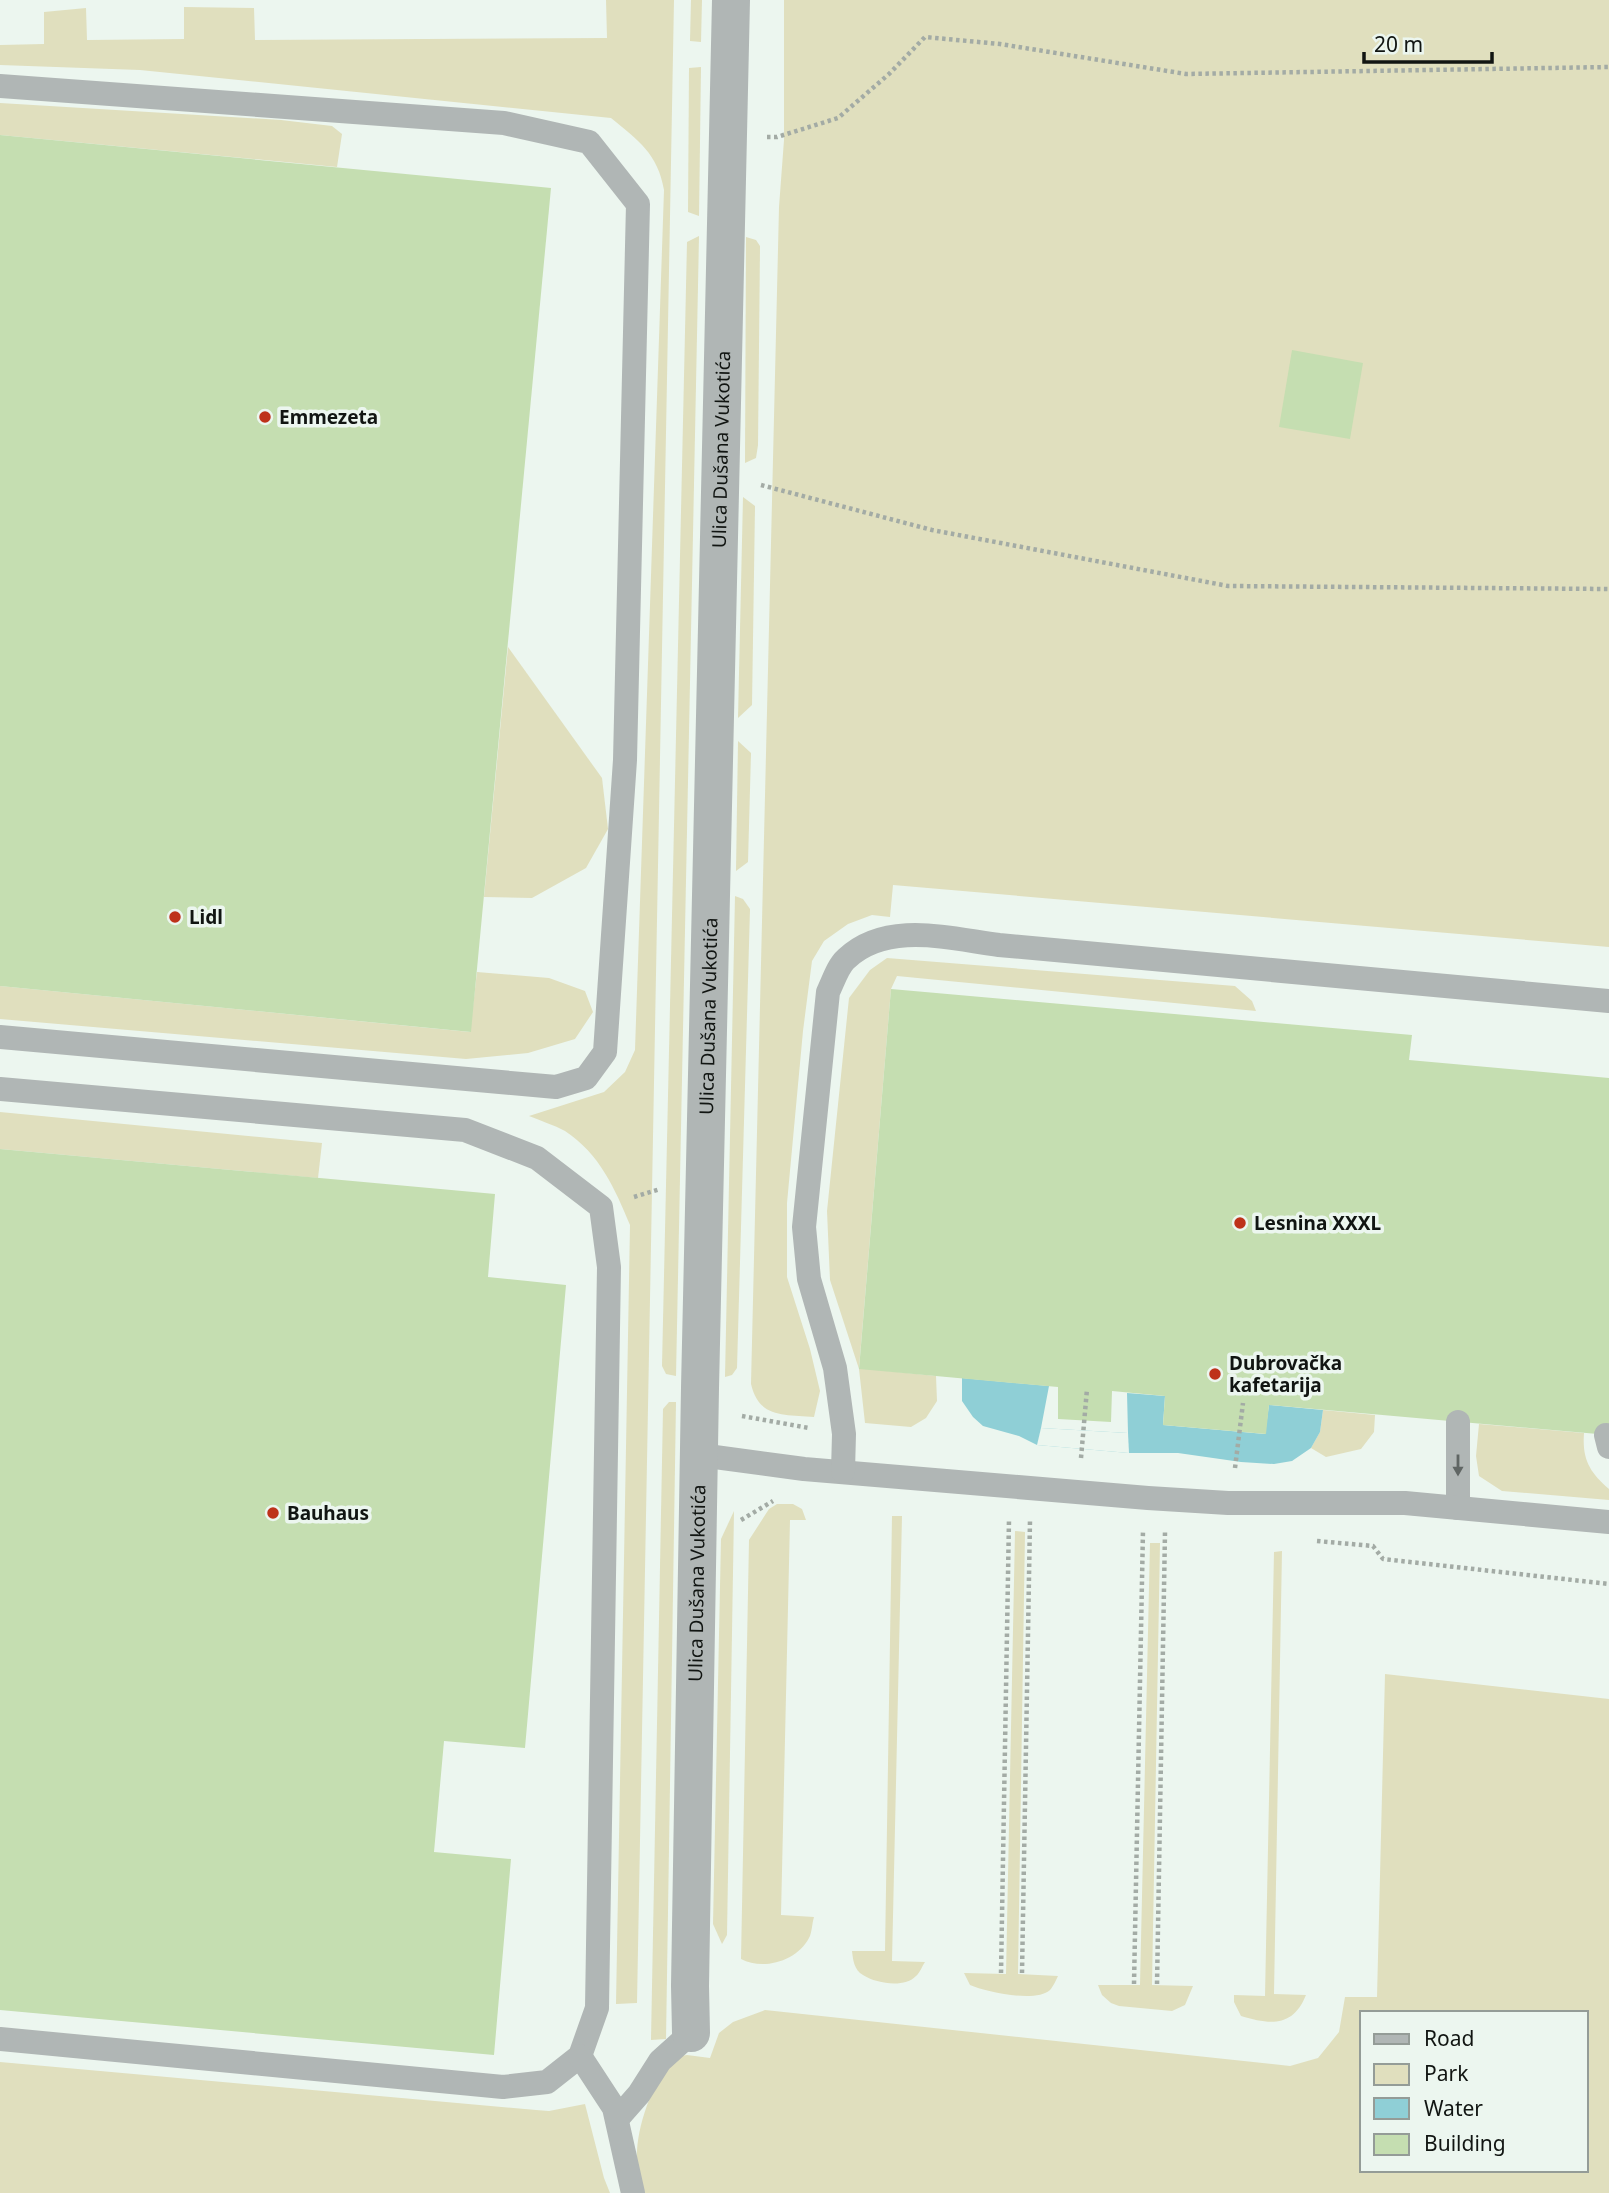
<svg xmlns="http://www.w3.org/2000/svg" width="1609" height="2193" viewBox="0 0 1609 2193" font-family="'Noto Sans',sans-serif">
  <style>
    .green { fill: #e0dfbe; fill-rule: evenodd }
    .water { fill: #8fcfd6 }
    .pier { fill: #ecf6ef }
    .building { fill: #c5deb1 }
    .lines { fill: none; stroke-linecap: round; stroke-linejoin: round }
    .path { stroke: #a3aba5; stroke-width: 4.5; stroke-dasharray: 3.5 3.5; stroke-linecap: butt }
    .service { stroke: #b0b6b5; stroke-width: 24 }
    .minor { stroke: #b0b6b5; stroke-width: 38 }
    .oneway { fill: #606664 }
    .poi-dot { fill: #be321a; stroke: #ecf6ef; stroke-width: 2.5 }
    .labels { text-anchor: middle; dominant-baseline: central; stroke-width: 7; stroke-linejoin: round; paint-order: stroke }
    .poi-label { font-size: 19px; font-weight: bold; fill: #111512; stroke: #ecf6ef; text-anchor: start }
    .street-label { font-size: 19px; fill: #111512; stroke: #ecf6ef }
  </style>
  <rect width="100%" height="100%" fill="#ecf6ef"/>
  <!-- green -->
  <g class="green">
    <path d="M 606,0 L 674,0 L 637,2003 L 616,2004 L 630,1225 C 615,1189 600,1154 565,1131 C 554,1125 541,1121 529,1116 L 604,1092 L 625,1072 L 635,1050 L 664,190 C 658,154 638,140 611,118 L 140,70 L 0,65 L 0,45 L 44,44 L 44,12 L 86,8 L 87,40 L 184,39 L 184,7 L 254,8 L 255,40 L 607,38 Z"/>
    <path d="M 691,0 L 702,0 L 701,42 L 690,41 Z"/>
    <path d="M 784,0 L 1609,0 L 1609,947 L 893,885 L 890,917 L 872,915 L 848,924 L 824,941 L 812,961 L 803,1031 L 787,1203 L 787,1277 L 810,1349 L 820,1391 L 814,1417 C 785,1414 759,1419 751,1384 L 779,207 L 784,140 Z"/>
    <path d="M 701,67 L 699,216 L 688,212 L 689,68 Z"/>
    <path d="M 0,103 L 281,120 L 332,126 L 342,134 L 337,167 L 0,135 Z"/>
    <path d="M 699,236 L 676,1376 L 666,1374 L 662,1366 L 687,242 Z"/>
    <path d="M 746,237 L 756,240 L 760,246 L 758,445 L 756,458 L 745,463 Z"/>
    <path d="M 743,497 L 755,506 L 752,705 L 738,718 Z"/>
    <path d="M 508,647 L 602,778 L 608,829 L 586,868 L 532,898 L 484,897 Z"/>
    <path d="M 738,741 L 751,753 L 748,862 L 736,871 Z"/>
    <path d="M 735,896 L 743,899 L 750,909 L 737,1368 L 732,1375 L 725,1377 Z"/>
    <path d="M 887,958 L 1235,986 L 1252,1001 L 1256,1011 L 897,976 L 891,989 L 859,1368 L 936,1376 L 937,1401 L 926,1418 L 911,1427 L 865,1423 L 859,1369 L 830,1280 L 827,1211 L 849,998 L 870,970 Z"/>
    <path d="M 477,972 L 549,978 L 585,991 L 593,1012 L 575,1039 L 528,1053 L 466,1059 L 0,1019 L 0,986 L 470,1032 Z"/>
    <path d="M 0,1112 L 322,1143 L 318,1178 L 0,1149 Z"/>
    <path d="M 669,1402 L 676,1402 L 666,2039 L 651,2040 L 663,1409 Z"/>
    <path d="M 1323,1410 L 1375,1415 L 1374,1432 L 1361,1449 L 1326,1457 L 1311,1448 L 1320,1432 Z"/>
    <path d="M 1479,1424 L 1584,1433 C 1582,1460 1590,1472 1609,1489 L 1609,1500 L 1502,1491 L 1479,1476 L 1476,1456 Z"/>
    <path d="M 777,1504 L 793,1504 L 802,1509 L 806,1520 L 790,1520 L 781,1915 L 814,1917 C 812,1923 812,1933 809,1938 C 797,1961 763,1971 741,1959 L 749,1540 L 769,1509 Z"/>
    <path d="M 734,1511 L 727,1935 L 722,1944 L 713,1924 L 721,1539 Z"/>
    <path d="M 892,1516 L 902,1516 L 892,1961 L 925,1962 C 922,1966 920,1973 916,1976 C 905,1988 877,1984 863,1975 C 854,1970 853,1960 852,1951 L 885,1951 Z"/>
    <path d="M 1015,1531 L 1025,1532 L 1018,1974 L 1058,1976 C 1056,1980 1053,1987 1050,1990 C 1036,2003 986,1992 970,1985 L 964,1973 L 1006,1974 Z"/>
    <path d="M 1150,1543 L 1160,1543 L 1152,1985 L 1193,1986 L 1185,2005 L 1172,2011 L 1119,2006 L 1111,2003 L 1102,1995 L 1098,1985 L 1140,1985 Z"/>
    <path d="M 1282,1551 L 1274,1994 L 1306,1995 C 1293,2027 1271,2025 1241,2016 L 1234,2002 L 1234,1995 L 1265,1996 L 1274,1552 Z"/>
    <path d="M 1385,1674 L 1609,1699 L 1609,2193 L 642,2193 C 627,2145 647,2099 669,2058 L 687,2055 L 710,2058 L 719,2033 L 733,2022 L 765,2010 L 1290,2066 L 1318,2058 L 1339,2032 L 1345,1997 L 1377,1997 ZM 1362,2013 L 1586,2013 L 1586,2170 L 1362,2170 Z"/>
    <path d="M 0,2062 L 536,2110 L 549,2111 L 585,2104 L 604,2178 L 610,2193 L 0,2193 Z"/>
  </g>
  <!-- water -->
  <path class="water" d="M 962,1378 L 1049,1386 L 1041,1428 L 1128,1433 L 1127,1393 L 1165,1396 L 1163,1425 L 1265,1434 L 1269,1405 L 1323,1410 L 1320,1432 L 1311,1448 L 1292,1461 L 1274,1464 L 1241,1462 L 1178,1453 L 1129,1453 L 1037,1445 L 1019,1436 L 983,1426 L 973,1417 L 962,1401 Z"/>
  <!-- pier -->
  <path class="pier" d="M 1041,1428 L 1128,1433 L 1129,1453 L 1037,1445 Z"/>
  <!-- building -->
  <g class="building">
    <path d="M 0,135 L 551,188 L 471,1032 L 0,986 Z"/>
    <path d="M 1292,350 L 1363,363 L 1350,439 L 1279,427 Z"/>
    <path d="M 891,989 L 1412,1035 L 1409,1060 L 1609,1078 L 1609,1435 L 1269,1405 L 1266,1434 L 1163,1425 L 1165,1396 L 1112,1391 L 1111,1422 L 1058,1419 L 1058,1387 L 859,1369 Z"/>
    <path d="M 0,1149 L 495,1194 L 488,1277 L 566,1285 L 525,1748 L 444,1741 L 434,1852 L 511,1859 L 494,2055 L 0,2010 Z"/>
  </g>
  <g class="lines">
    <!-- path -->
    <g class="path">
      <path d="M 767,137 L 777,137 L 838,118 L 889,74 L 925,37 L 1000,44 L 1186,74 L 1609,67"/>
      <path d="M 761,485 L 932,530 L 1228,586 L 1609,589"/>
      <path d="M 634,1197 L 660,1189"/>
      <path d="M 742,1416 L 809,1428"/>
      <path d="M 1081,1458 L 1087,1389"/>
      <path d="M 1235,1468 L 1243,1403"/>
      <path d="M 741,1520 L 773,1501"/>
      <path d="M 1317,1541 L 1373,1546 L 1383,1559 L 1609,1584"/>
      <path d="M 1001,1973 L 1009,1519"/>
      <path d="M 1022,1973 L 1030,1520"/>
      <path d="M 1134,1984 L 1143,1530"/>
      <path d="M 1157,1984 L 1165,1532"/>
    </g>
    <!-- service -->
    <g class="service">
      <path d="M 0,86 L 504,123 L 589,142 L 638,204 L 625,760 L 605,1052 L 586,1078 L 556,1087 L 0,1037"/>
      <path d="M 0,1089 L 465,1130 L 537,1158 L 601,1207 L 609,1267 L 597,2008 L 580,2056 L 547,2082 L 503,2087 L 0,2039"/>
      <path d="M 1458,1422 L 1458,1508"/>
      <path d="M 1606,1435 L 1609,1447"/>
      <path d="M 700,1455 L 804,1469 L 1148,1498 L 1228,1503 L 1405,1503 L 1609,1522"/>
      <path d="M 843,1471 L 844,1434 L 835,1368 L 809,1279 L 804,1227 L 828,992 C 833,982 838,966 846,959 C 887,920 951,939 999,945 L 1609,1001"/>
      <path d="M 580,2056 L 614,2108 L 633,2193"/>
      <path d="M 617,2119 L 639,2094 L 660,2061 L 691,2033"/>
    </g>
    <!-- minor -->
    <path class="minor" id="s1" d="M 691,2033 L 690,1986 L 700,1388 L 731,0"/>
  </g>
  <!-- one-way arrows -->
  <defs><path id="oneway-solid" d="M-6-.8H1V-3.2L6.5 0L1 3.2V.8H-6Z" transform="scale(1.75)"/></defs>
  <use class="oneway" href="#oneway-solid" transform="translate(1458 1465) rotate(90)"/>
  <!-- markers -->
  <g class="poi-dot">
    <circle cx="265" cy="417" r="7"/>
    <circle cx="175" cy="917" r="7"/>
    <circle cx="1240" cy="1223" r="7"/>
    <circle cx="1215" cy="1374" r="7"/>
    <circle cx="273" cy="1513" r="7"/>
  </g>
  <g class="labels">
    <!-- poi labels -->
    <g class="poi-label">
      <text x="279" y="417">Emmezeta</text>
      <text x="189" y="917">Lidl</text>
      <text x="1254" y="1223">Lesnina XXXL</text>
      <text x="1229" y="1363">Dubrovačka<tspan x="1229" dy="22">kafetarija</tspan></text>
      <text x="287" y="1513">Bauhaus</text>
    </g>
    <!-- street labels -->
    <g class="street-label">
      <text stroke="none"><textPath href="#s1" startOffset="1584">Ulica Dušana Vukotića</textPath></text>
      <text stroke="none"><textPath href="#s1" startOffset="1017">Ulica Dušana Vukotića</textPath></text>
      <text stroke="none"><textPath href="#s1" startOffset="450">Ulica Dušana Vukotića</textPath></text>
    </g>
  </g>
  <!-- legend -->
  <rect x="1360" y="2011" width="228" height="161" fill="#ecf6ef" stroke="#949c97" stroke-width="2"/>
  <rect x="1374" y="2034" width="35" height="10" fill="#b0b6b5" stroke="#949c97" stroke-width="2"/>
  <text x="1424" y="2046" font-size="21" fill="#111512">Road</text>
  <rect x="1374" y="2064" width="35" height="21" fill="#e0dfbe" stroke="#949c97" stroke-width="2"/>
  <text x="1424" y="2081" font-size="21" fill="#111512">Park</text>
  <rect x="1374" y="2098" width="35" height="21" fill="#8fcfd6" stroke="#949c97" stroke-width="2"/>
  <text x="1424" y="2116" font-size="21" fill="#111512">Water</text>
  <rect x="1374" y="2134" width="35" height="21" fill="#c5deb1" stroke="#949c97" stroke-width="2"/>
  <text x="1424" y="2151" font-size="21" fill="#111512">Building</text>
  <!-- scale -->
  <path d="M1364 52v10h128v-10" fill="none" stroke="#111512" stroke-width="3.5"/>
  <text x="1374" y="52" font-size="21" fill="#111512" stroke="#ecf6ef" stroke-width="5" paint-order="stroke">20 m</text>
</svg>
